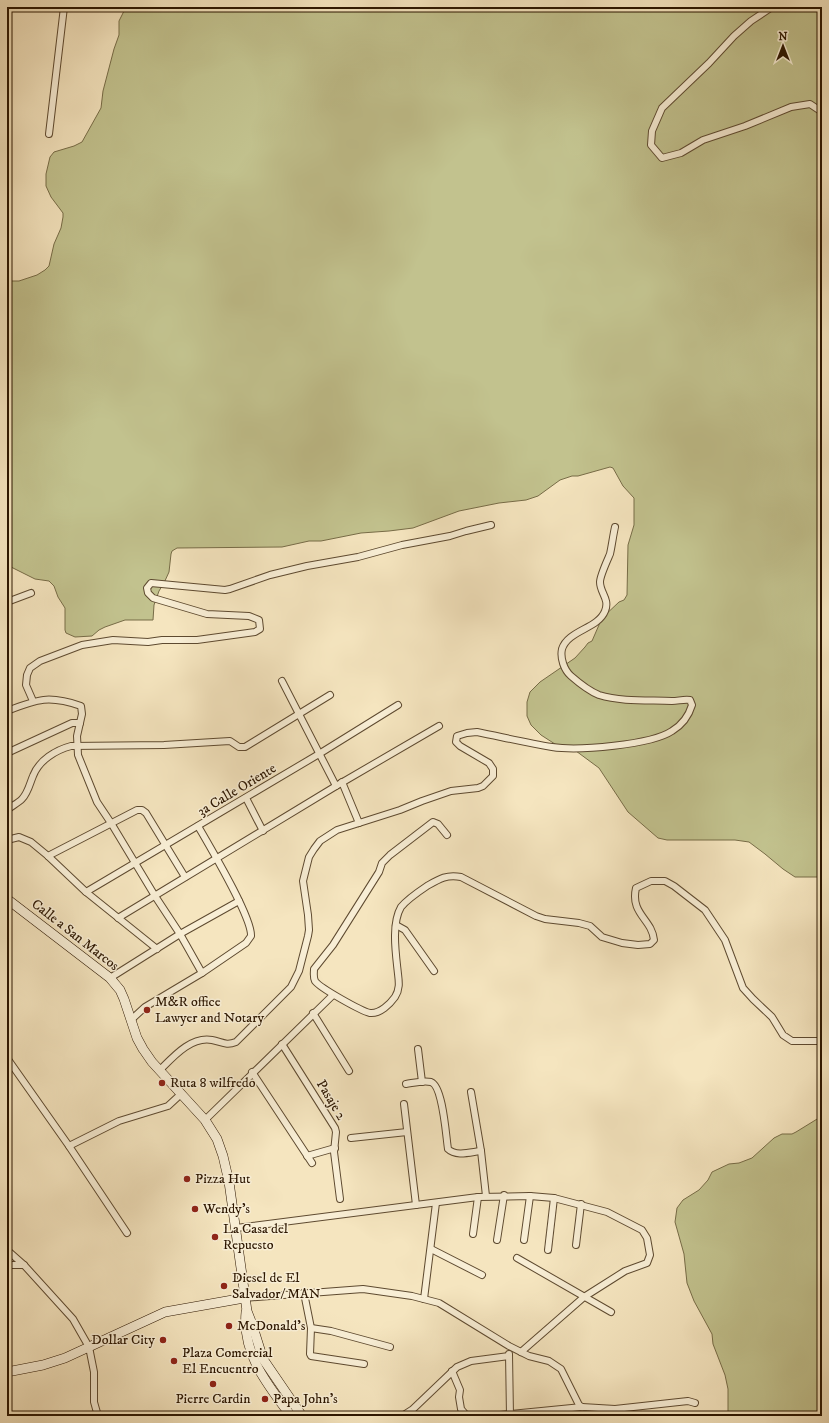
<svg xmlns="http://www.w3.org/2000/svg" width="829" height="1423" viewBox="0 0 829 1423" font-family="'IM FELL DW Pica',serif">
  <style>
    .green { fill: #c2c28e; stroke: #776c47 }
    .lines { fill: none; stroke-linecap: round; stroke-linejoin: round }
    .street-casing { stroke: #5e4a30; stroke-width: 8 }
    .secondary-casing { stroke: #2c1600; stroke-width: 10 }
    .street { stroke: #f8eed5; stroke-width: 6 }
    .secondary { stroke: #f8eed5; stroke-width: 9 }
    .poi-dot { fill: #8f2418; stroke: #f8eed5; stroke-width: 1.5 }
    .labels { text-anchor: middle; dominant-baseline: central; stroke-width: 3; stroke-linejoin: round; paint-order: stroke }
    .street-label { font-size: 14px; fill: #2c1600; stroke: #f8eed5 }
    .poi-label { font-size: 14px; fill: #2c1600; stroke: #f8eed5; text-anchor: start }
  </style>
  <rect width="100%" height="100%" fill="#f5e5bf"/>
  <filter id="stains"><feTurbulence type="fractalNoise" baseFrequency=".005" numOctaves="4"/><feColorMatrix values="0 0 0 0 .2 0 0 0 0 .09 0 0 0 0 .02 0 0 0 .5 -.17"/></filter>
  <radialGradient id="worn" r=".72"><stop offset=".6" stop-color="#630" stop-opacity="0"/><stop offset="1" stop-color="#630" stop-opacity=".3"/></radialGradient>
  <!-- green -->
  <g class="green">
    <path d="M 126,7 L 822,7 L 822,877 L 795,877 L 783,869 L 765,854 L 749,842 L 735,840 L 667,840 L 658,838 L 628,812 L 599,768 L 576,751 L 558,746 L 541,735 L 531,725 L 527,716 L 527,702 L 530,692 L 540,682 L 575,658 L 585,647 L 588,643 L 592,641 L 602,618 L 619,602 L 624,600 L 627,595 L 628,545 L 634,525 L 634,498 L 623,486 L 613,468 L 610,467 L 578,476 L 572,476 L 560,480 L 538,496 L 526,500 L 499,503 L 459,511 L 413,528 L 389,531 L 361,533 L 321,541 L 309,541 L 282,547 L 177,548 L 172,551 L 171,554 L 169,572 L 164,583 L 159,591 L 154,605 L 153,620 L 125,620 L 105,627 L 99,630 L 92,636 L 75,637 L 66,633 L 65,630 L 65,608 L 58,597 L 54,586 L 49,581 L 35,579 L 7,565 L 7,281 L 19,281 L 37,275 L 45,270 L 49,266 L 54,244 L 61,228 L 63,217 L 63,213 L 51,197 L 46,186 L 46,174 L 50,157 L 54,152 L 74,146 L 82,142 L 101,108 L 103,91 L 114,49 L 119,35 L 119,21 Z"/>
    <path d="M 822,1116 L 822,1416 L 728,1416 L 728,1389 L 725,1375 L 713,1344 L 712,1334 L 694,1301 L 687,1283 L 684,1254 L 675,1222 L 677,1208 L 683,1200 L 699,1190 L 708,1180 L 712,1172 L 729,1164 L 739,1163 L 752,1158 L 774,1138 L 782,1134 L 792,1134 L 796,1132 Z"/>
  </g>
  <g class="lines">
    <defs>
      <g id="street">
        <path d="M 772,7 L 751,21 L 734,36 L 709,63 L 662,108 L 652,131 L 651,145 L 662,158 L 681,153 L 703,140 L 745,126 L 791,107 L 810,104 L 822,112"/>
        <path d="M 49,134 L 64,7"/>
        <path d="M 7,602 L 31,593"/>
        <path d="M 282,681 L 336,786"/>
        <path d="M 33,701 L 26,685 L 27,675 L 30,668 L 40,661 L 82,645 L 113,640 L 148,642 L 162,640 L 197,640 L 255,632 L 260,629 L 259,620 L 249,616 L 207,614 L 153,598 L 148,593 L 147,588 L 151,583 L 225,590 L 230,589 L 270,575 L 307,566 L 358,557 L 402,545 L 450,536 L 466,531 L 491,525"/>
        <path d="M 7,711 C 38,699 49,695 81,706 L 82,714 L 77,736 L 78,755 L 97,802 L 111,823 L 155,896 L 180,934 L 202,973"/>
        <path d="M 7,753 L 72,723 L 80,723"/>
        <path d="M 342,782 L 359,823"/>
        <path d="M 246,798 L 263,831"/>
        <path d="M 7,810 C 12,806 18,803 22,799 C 28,793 30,783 33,776 C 39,760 56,750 71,746 L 164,745 L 230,741 L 239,747 L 245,747 L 330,695"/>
        <path d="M 447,835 L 438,824 L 433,822 L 390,855 L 382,863 L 379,872 L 333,945 L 314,969 C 314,973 313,977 315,981 C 320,988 361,1011 370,1013 C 380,1014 390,1004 395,997 C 400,989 399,982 398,974 C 396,955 391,924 401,907 C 406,901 421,890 427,886 C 439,879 447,874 461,877 L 536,916 L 545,919 L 579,923 L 590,926 L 602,937 L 622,943 L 638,945 L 650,944 L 654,940 C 652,919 630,914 636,888 L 651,881 L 665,881 L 674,886 L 705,910 L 725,940 L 743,988 L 753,999 L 772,1017 L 783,1035 L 792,1041 L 822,1041"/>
        <path d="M 7,840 L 19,837 L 31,842 L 48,856 L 86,892 L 157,949"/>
        <path d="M 48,856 L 137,810 L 142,810 L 146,813 L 185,877"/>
        <path d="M 86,892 L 319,754 L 398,705"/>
        <path d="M 118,918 L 336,786 L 439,726"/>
        <path d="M 396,925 L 405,930 L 434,971"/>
        <path d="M 110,978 L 180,934 L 239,901"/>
        <path d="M 313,1013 L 349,1071"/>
        <path d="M 132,1019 L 145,1007 L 202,973 L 246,943 L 251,936 C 252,917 210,847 198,826"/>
        <path d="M 282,1044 L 335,1128 L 336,1132 L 334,1152 L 340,1199"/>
        <path d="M 418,1049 L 422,1082"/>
        <path d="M 7,1058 L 69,1146 L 127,1233"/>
        <path d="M 160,1070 C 173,1057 191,1036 212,1040 C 222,1042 226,1046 236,1042 L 291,987 L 299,971 L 308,936 L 309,930 L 308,915 L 303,881 L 309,857 L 314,849 L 320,841 L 337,830 L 400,810 L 422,801 L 451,791 L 478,788 L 483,786 L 493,776 L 493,769 L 489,763 L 460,746 L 456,742 L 457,736 L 467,733 L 477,732 C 502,737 527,743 552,747 C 578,751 651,745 672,731 C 682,725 689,715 692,705 L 690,700 C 684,699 678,701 672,701 C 648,700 622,702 599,695 C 589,691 579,683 571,676 C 564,670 560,658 562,649 C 568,630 598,629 605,611 C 610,599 600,593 600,582 C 600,576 607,561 610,554 C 612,545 613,536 615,527"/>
        <path d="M 252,1072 L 312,1163"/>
        <path d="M 406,1084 C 413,1083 423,1080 431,1082 C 443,1086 446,1137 448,1149 C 456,1157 471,1152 481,1151"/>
        <path d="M 471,1092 L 481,1151 L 486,1196"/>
        <path d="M 404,1104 L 416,1205"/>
        <path d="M 205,1120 L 333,995"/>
        <path d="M 351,1138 L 407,1132"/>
        <path d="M 69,1146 L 119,1121 L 168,1106 L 181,1094"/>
        <path d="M 307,1156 L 335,1148"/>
        <path d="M 236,1228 L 478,1197 L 530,1196 L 554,1198 L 607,1212 L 642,1230 L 647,1238 L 650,1255 L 647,1263 L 625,1271 L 584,1297 L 521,1352"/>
        <path d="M 473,1234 L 478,1197"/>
        <path d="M 497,1240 L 504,1195"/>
        <path d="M 524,1240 L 530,1196"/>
        <path d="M 576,1245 L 581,1204"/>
        <path d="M 431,1249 L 482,1275"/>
        <path d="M 7,1250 L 24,1265 L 73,1319 L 89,1347 L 94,1372 L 94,1402 L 98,1416"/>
        <path d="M 548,1250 L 554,1198"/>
        <path d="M 517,1258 L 611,1312"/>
        <path d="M 7,1265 L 24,1265"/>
        <path d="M 304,1293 L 311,1328 L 310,1354 L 311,1356 L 364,1364"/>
        <path d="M 244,1298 L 363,1289 L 412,1296 L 439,1303 L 509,1346 L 529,1356 L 549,1361 L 561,1369 L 579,1405 L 582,1407"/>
        <path d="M 424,1299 L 436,1203"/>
        <path d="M 311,1328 L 331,1331 L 390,1347"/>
        <path d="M 509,1354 L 510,1416"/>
        <path d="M 452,1371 L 460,1390 L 459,1397 L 461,1409 L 467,1416"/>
        <path d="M 402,1416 L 413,1409 L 457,1367 L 471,1361 L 509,1356"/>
        <path d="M 490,1416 L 582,1407 L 615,1409 L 688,1401 L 695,1403"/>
      </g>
      <g id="secondary">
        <path d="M 7,899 L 110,978 L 120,990 L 124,999 L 137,1038 L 143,1049 L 152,1062 L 205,1120 L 217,1139 L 223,1156 L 229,1182 L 247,1311 L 252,1324 L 263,1359 L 302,1416"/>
        <path d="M 246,1312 C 242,1354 267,1384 291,1416"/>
        <path d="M 7,1372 L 43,1365 L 65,1358 L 165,1312 L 244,1298"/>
      </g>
    </defs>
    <!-- street casing -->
    <use href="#street" class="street-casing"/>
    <!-- secondary casing -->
    <use href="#secondary" class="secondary-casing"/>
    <!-- street -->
    <use href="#street" class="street"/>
    <!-- secondary -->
    <use href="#secondary" class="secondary"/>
  </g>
  <!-- markers -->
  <g class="poi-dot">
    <circle cx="147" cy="1010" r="4"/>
    <circle cx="162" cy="1083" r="4"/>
    <circle cx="187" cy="1179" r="4"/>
    <circle cx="195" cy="1209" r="4"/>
    <circle cx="215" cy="1237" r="4"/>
    <circle cx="224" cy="1286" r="4"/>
    <circle cx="229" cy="1326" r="4"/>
    <circle cx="163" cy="1340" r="4"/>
    <circle cx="174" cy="1361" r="4"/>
    <circle cx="213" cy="1384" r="4"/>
    <circle cx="265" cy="1399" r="4"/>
  </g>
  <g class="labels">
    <!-- street labels -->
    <g class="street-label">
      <text transform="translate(237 790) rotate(-31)">3a Calle Oriente</text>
      <text transform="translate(75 935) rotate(38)">Calle a San Marcos</text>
      <text transform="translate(331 1100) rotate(59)">Pasaje 2</text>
    </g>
    <!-- poi labels -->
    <g class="poi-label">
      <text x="155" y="1002">M&amp;R office<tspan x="155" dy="16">Lawyer and Notary</tspan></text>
      <text x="170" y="1083">Ruta 8 wilfredo</text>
      <text x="195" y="1179">Pizza Hut</text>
      <text x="203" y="1209">Wendy's</text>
      <text x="223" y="1229">La Casa del<tspan x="223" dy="16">Repuesto</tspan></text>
      <text x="232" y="1278">Diesel de El<tspan x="232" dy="16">Salvador/ MAN</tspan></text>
      <text x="237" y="1326">McDonald's</text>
      <text x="155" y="1340" text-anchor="end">Dollar City</text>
      <text x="182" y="1353">Plaza Comercial<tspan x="182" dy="16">El Encuentro</tspan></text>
      <text x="213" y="1399" text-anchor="middle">Pierre Cardin</text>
      <text x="273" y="1399">Papa John's</text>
    </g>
  </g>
  <!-- margin -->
  <rect width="829" height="1423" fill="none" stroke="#f5e5bf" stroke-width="24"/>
  <rect x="8" y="8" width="813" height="1407" fill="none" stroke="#2c1600" stroke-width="2"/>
  <rect x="12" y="12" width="805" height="1399" fill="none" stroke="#2c1600"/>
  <!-- north arrow -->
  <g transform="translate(783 46)" stroke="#f8eed5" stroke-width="3" paint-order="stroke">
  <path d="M0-3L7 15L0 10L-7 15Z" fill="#2c1600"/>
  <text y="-6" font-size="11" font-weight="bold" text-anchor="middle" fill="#2c1600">N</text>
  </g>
  <rect width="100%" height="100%" filter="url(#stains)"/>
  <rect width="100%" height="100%" fill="url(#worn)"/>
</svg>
